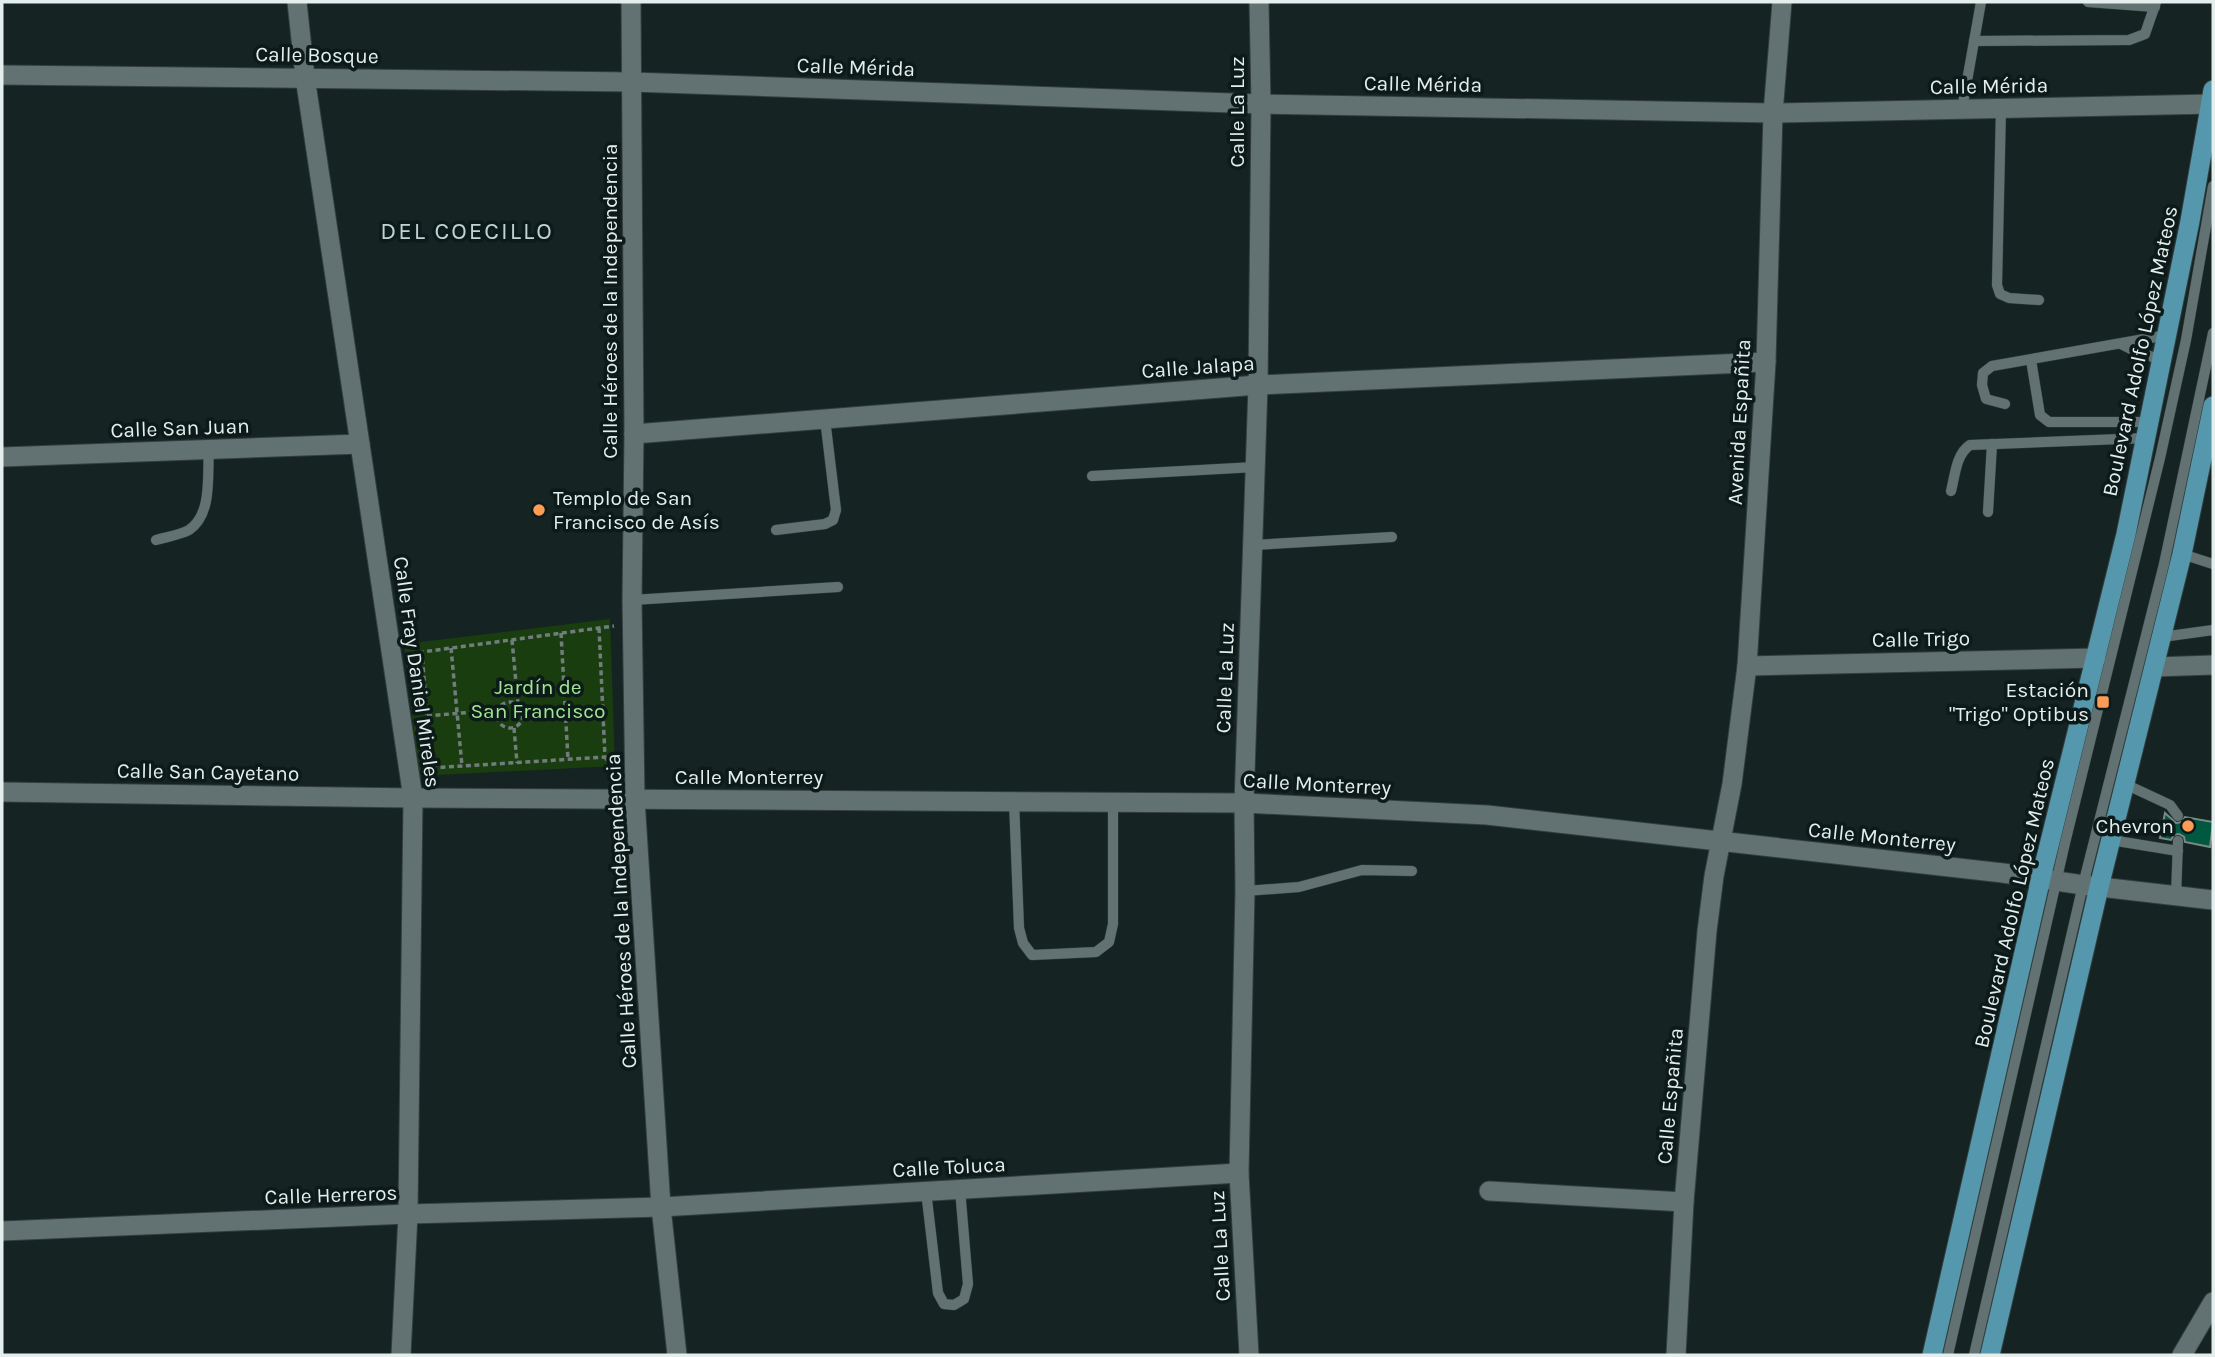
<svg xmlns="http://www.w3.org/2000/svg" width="2215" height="1357" viewBox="0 0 2215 1357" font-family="Karla,sans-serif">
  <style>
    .green { fill: #193d0f }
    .building { fill: #015841; stroke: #7a8983; stroke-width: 2 }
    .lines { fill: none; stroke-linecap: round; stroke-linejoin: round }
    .service-casing { stroke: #343e3e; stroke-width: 11 }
    .minor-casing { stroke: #343e3e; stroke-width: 21 }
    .tertiary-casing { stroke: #343e3e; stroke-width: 21 }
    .primary-casing { stroke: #343e3e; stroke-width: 21 }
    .path { stroke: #717d7c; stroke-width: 3.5; stroke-dasharray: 5 3.5; stroke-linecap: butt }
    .service { stroke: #627272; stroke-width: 10 }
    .minor { stroke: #627272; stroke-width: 19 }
    .tertiary { stroke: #627272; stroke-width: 19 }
    .primary { stroke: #5598ad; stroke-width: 19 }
    .poi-dot { fill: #fd9c55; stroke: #0c1a1a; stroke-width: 2.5 }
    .labels { text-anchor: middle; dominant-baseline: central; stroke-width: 7; stroke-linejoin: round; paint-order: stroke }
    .street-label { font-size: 21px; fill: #e4eeed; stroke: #0c1a1a }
    .poi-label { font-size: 21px; fill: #e4eeed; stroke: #0c1a1a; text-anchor: end }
    .park-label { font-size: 21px; fill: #a2e691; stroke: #0c1a1a }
    .quarter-label { font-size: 24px; letter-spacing: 2px; fill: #c0d2d2; stroke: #0c1a1a }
  </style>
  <rect width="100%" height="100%" fill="#152323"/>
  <!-- green -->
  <path class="green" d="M 610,619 L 615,766 L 419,776 L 404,644 Z"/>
  <!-- building -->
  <path class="building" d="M 2165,813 L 2176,823 L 2182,822 L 2185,817 L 2213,822 L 2210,847 L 2185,842 L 2184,837 L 2179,834 L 2174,835 L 2171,840 L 2160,838 Z"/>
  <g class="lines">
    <defs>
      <g id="service">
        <path d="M 2088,2 L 2155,7"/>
        <path d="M 1974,41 L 2129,40 L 2145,34 L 2156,2"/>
        <path d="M 2001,108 L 1997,285 L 2000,294 L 2009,298 L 2039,300"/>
        <path d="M 1962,109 L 1981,2"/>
        <path d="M 2121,344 L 2137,352 L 2162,360"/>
        <path d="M 2031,360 L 2040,415 L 2049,422 L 2149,422"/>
        <path d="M 2005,404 L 1986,399 L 1982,385 L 1983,373 L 1992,366 L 2167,335"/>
        <path d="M 1092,476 L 1255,467"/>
        <path d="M 1951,491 C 1955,476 1956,454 1970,445 L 2146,438"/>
        <path d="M 1988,512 L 1992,444"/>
        <path d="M 776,530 L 825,524 L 833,520 L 836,510 L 825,419"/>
        <path d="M 156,540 C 166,537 180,535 189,530 C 213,514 207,474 209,449"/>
        <path d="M 1253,545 L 1392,537"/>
        <path d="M 2182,554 L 2213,564"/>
        <path d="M 632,600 L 838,587"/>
        <path d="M 2162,637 L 2213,630"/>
        <path d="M 2125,784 L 2170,805 L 2178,816"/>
        <path d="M 1014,801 L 1019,928 L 1023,943 L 1032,955 L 1096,952 L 1109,942 L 1113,924 L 1113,802"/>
        <path d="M 2111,840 L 2178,851"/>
        <path d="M 1245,891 L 1299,887 L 1362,870 L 1412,871"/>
        <path d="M 2176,896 L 2178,841"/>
        <path d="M 926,1191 L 938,1293 L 944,1304 L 954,1305 L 964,1299 L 968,1284 L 960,1189"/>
        <path d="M 1948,1355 L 2065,843 L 2160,458 L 2186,340 L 2213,186"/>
        <path d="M 1974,1355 L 2083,885 L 2164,564 L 2213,333"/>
      </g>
      <g id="minor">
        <path d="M 297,2 L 305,77 L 413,798 L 408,1214 L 401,1355"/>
        <path d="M 2,75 L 632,82 L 1261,104 L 1773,113 L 2213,104"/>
        <path d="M 634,434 L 1258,385 L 1766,362"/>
        <path d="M 2,457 L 360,444"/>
        <path d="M 1747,666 L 2096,658"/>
        <path d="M 2154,667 L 2213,665"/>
        <path d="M 2,792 L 413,798 L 1244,803 L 1487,815 L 2003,873 L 2083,885 L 2213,900"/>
        <path d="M 1489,1191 L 1684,1202"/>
        <path d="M 2,1231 L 408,1214 L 661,1207 L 1239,1173"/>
        <path d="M 1676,1355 L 1684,1202 L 1707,931 L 1714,876 L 1732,784 L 1747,666 L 1766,362 L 1773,113 L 1782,2"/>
      </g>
      <g id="tertiary">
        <path d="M 631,2 L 634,434 L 632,600 L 635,799 L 661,1207 L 677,1355"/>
        <path d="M 1249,1355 L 1239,1173 L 1245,891 L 1244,803 L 1258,385 L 1261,104 L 1259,2"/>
        <path d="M 2182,1355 L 2213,1302"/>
      </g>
      <g id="primary">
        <path d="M 1932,1355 L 2041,878 L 2126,534 L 2190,221 L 2213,90"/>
        <path d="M 1990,1355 L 2099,887 L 2182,554 L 2213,406"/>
      </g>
    </defs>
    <!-- service casing -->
    <use href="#service" class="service-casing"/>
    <!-- minor casing -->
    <use href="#minor" class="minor-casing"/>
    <!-- tertiary casing -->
    <use href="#tertiary" class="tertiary-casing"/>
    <!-- primary casing -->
    <use href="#primary" class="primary-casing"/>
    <!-- path -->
    <g class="path">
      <path d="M 599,628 L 605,757 L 431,768 L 422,652 L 614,626"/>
      <path d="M 561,633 L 568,759"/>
      <path d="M 512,640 L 518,704"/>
      <path d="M 451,648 L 462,766"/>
      <circle cx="510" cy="715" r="13"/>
      <path d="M 523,713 L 565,709"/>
      <path d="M 427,716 L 497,710"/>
      <path d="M 514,728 L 517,763"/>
      <path d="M 605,757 L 614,770"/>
    </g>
    <!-- service -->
    <use href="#service" class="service"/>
    <!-- minor -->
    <use href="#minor" class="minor"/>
    <!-- tertiary -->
    <use href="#tertiary" class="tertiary"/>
    <!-- primary -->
    <use href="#primary" class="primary"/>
  </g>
  <!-- markers -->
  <g class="poi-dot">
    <circle cx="539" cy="510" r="7"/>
    <rect x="2096" y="695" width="14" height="14" rx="3.5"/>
    <circle cx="2188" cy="826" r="7"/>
  </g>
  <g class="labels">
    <!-- street labels -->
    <g class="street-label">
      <text transform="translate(317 55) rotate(1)">Calle Bosque</text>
      <text transform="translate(856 67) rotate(2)">Calle Mérida</text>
      <text transform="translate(1423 84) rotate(1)">Calle Mérida</text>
      <text transform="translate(1989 86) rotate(-1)">Calle Mérida</text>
      <text transform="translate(1237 112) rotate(-90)">Calle La Luz</text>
      <text transform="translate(610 301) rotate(-90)">Calle Héroes de la Independencia</text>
      <text transform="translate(2140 351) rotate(-78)">Boulevard Adolfo López Mateos</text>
      <text transform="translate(1198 367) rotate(-4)">Calle Jalapa</text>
      <text transform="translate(1739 422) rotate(-87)">Avenida Españita</text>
      <text transform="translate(180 428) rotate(-2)">Calle San Juan</text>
      <text transform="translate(1921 639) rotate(-1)">Calle Trigo</text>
      <text transform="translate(417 672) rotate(82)">Calle Fray Daniel Mireles</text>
      <text transform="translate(1225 678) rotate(-88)">Calle La Luz</text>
      <text transform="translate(208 772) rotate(1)">Calle San Cayetano</text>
      <text x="749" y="777">Calle Monterrey</text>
      <text transform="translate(1317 784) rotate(3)">Calle Monterrey</text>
      <text transform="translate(1882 837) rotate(6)">Calle Monterrey</text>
      <text transform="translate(2014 903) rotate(-77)">Boulevard Adolfo López Mateos</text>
      <text transform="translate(621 911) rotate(-93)">Calle Héroes de la Independencia</text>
      <text transform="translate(1670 1096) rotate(-85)">Calle Españita</text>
      <text transform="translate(949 1167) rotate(-3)">Calle Toluca</text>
      <text transform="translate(331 1195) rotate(-2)">Calle Herreros</text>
      <text transform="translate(1220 1246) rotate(-93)">Calle La Luz</text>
    </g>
    <!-- poi labels -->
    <g class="poi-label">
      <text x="553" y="498" text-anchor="start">Templo de San<tspan x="553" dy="24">Francisco de Asís</tspan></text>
      <text x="2089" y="690">Estación<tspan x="2089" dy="24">"Trigo" Optibus</tspan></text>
      <text x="2174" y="826">Chevron</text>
    </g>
    <!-- park labels -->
    <g class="park-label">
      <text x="538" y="687">Jardín de<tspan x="538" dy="24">San Francisco</tspan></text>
    </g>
    <!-- quarter labels -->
    <g class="quarter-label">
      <text x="467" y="231">DEL COECILLO</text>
    </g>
  </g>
  <!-- border -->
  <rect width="2215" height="1357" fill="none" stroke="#e4eeed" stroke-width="7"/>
</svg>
